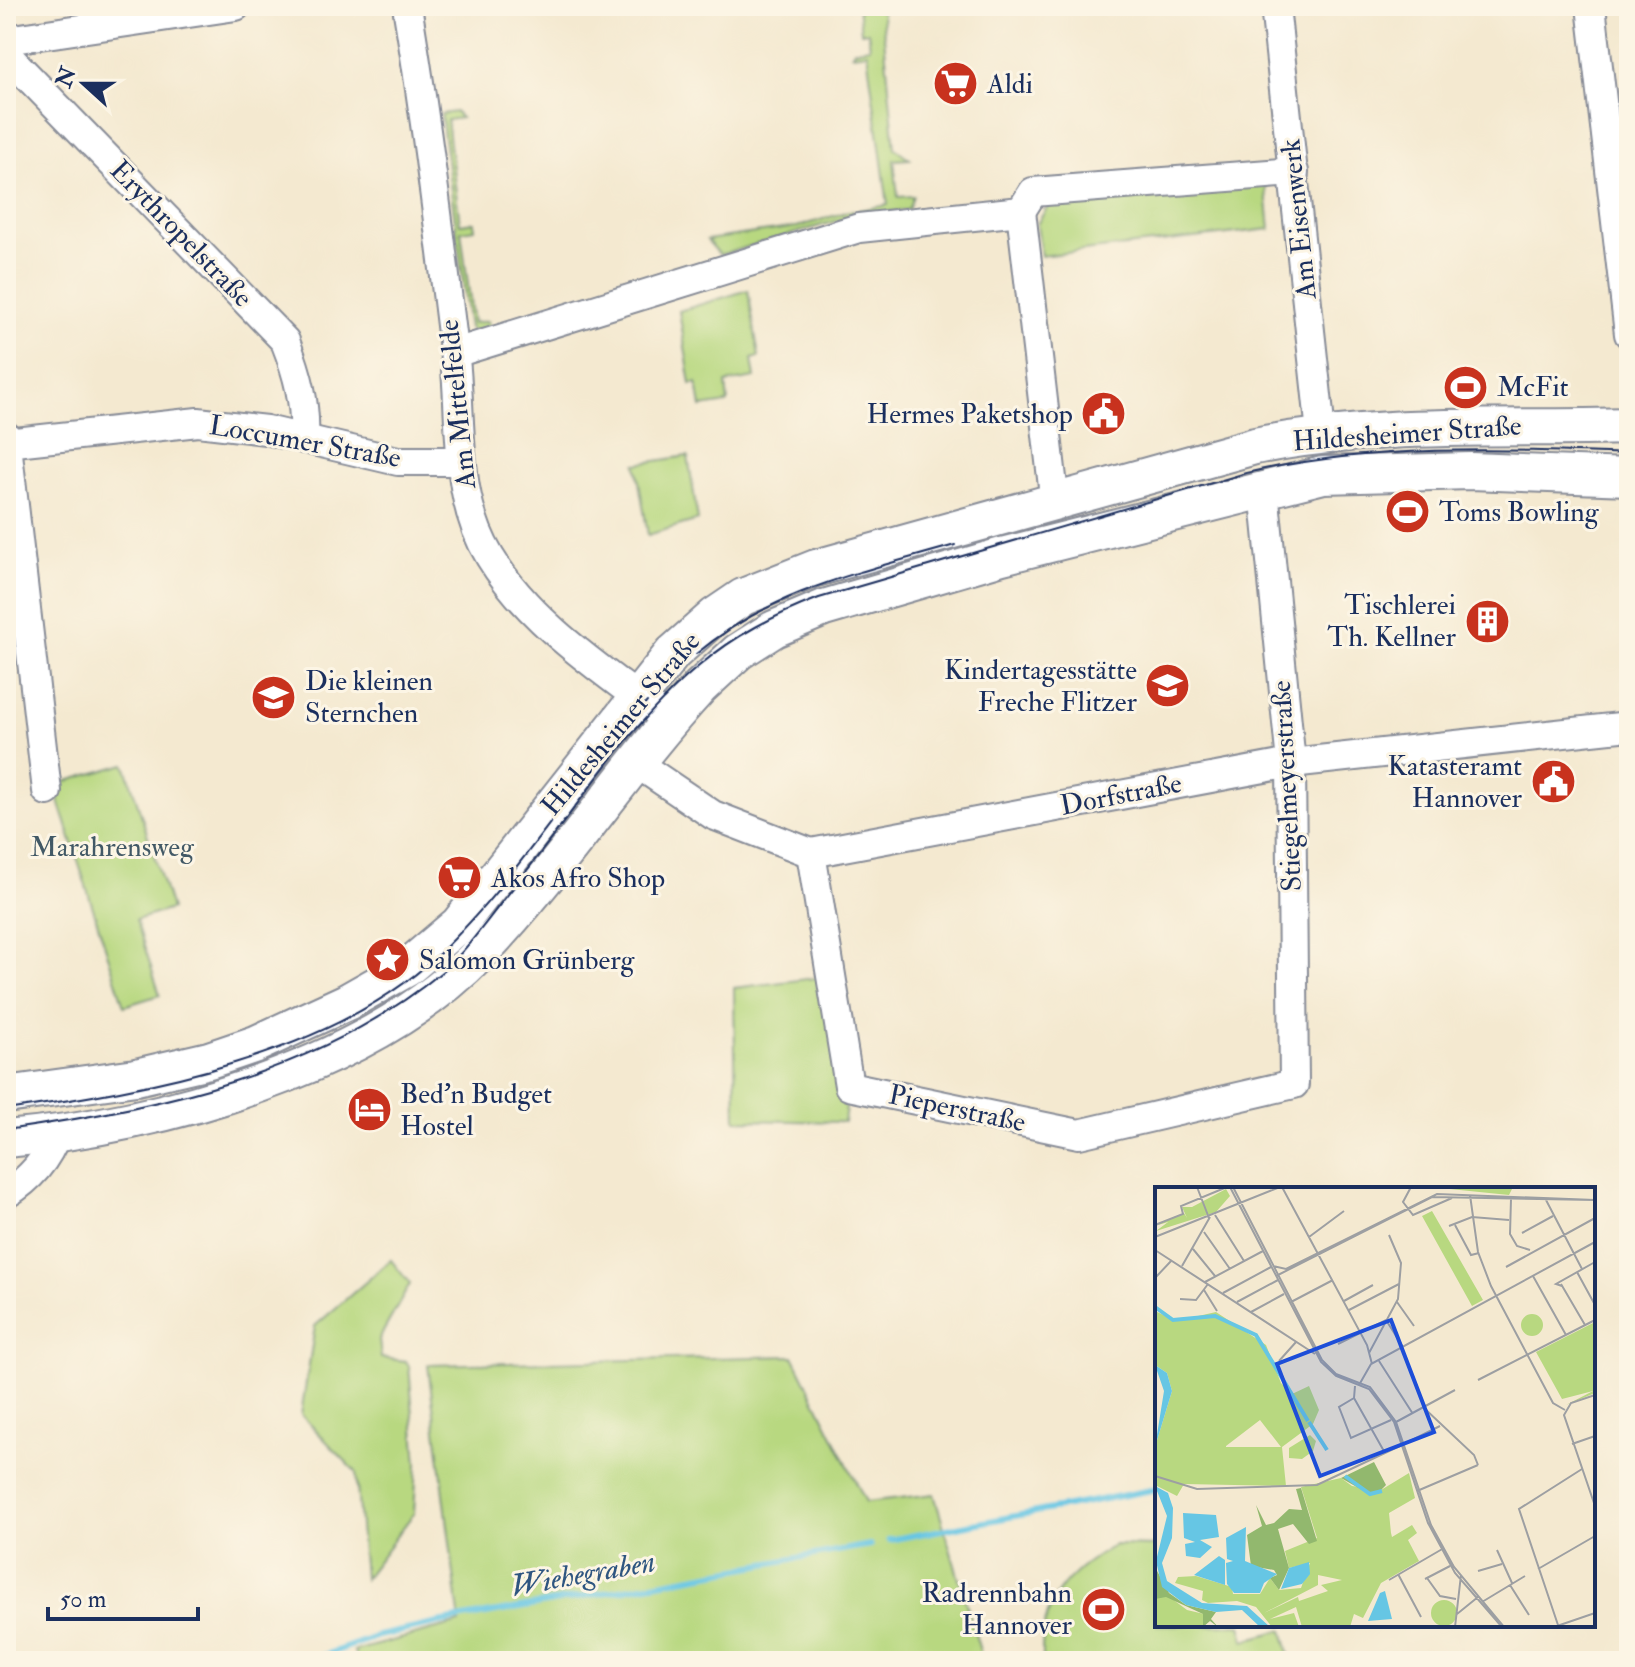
<svg xmlns="http://www.w3.org/2000/svg" width="1635" height="1667" viewBox="0 0 1635 1667" font-family="'IM FELL Double Pica',serif">
  <style>
    .green { fill: #b8d880; stroke: #6a846f; stroke-width: 2 }
    .lines { fill: none; stroke-linecap: round; stroke-linejoin: round }
    .stream { stroke: #66c6e4; stroke-width: 6 }
    .minor-casing { stroke: #888c97; stroke-width: 32 }
    .major-casing { stroke: #888c97; stroke-width: 40 }
    .minor { stroke: #fff; stroke-width: 28 }
    .major { stroke: #fff; stroke-width: 36 }
    .tram { stroke: #1b2f5e; stroke-width: 2 }
    .labels { text-anchor: middle; dominant-baseline: central; stroke-width: 6; stroke-linejoin: round; paint-order: stroke }
    .poi-label { font-size: 28px; fill: #1b2f5e; stroke: #fcf5e5; text-anchor: start }
    .street-label { font-size: 28px; fill: #1b2f5e; stroke: #fcf5e5 }
    .park-label { font-size: 28px; fill: #425966; stroke: #fcf5e5 }
    .water-label { font-size: 30px; font-style: italic; fill: #2e5580; stroke: #fcf5e5 }
    .inset-river { fill: none; stroke: #66c6e4; stroke-width: 4 }
    .inset-road { fill: none; stroke: #9d9fa2; stroke-width: 2 }
    .view { fill: #1d4ed8; fill-opacity: 0.15; stroke: #1d4ed8; stroke-width: 4 }
    .inset-edge { fill: none; stroke: #1b2f5e; stroke-width: 4 }
  </style>
  <rect width="100%" height="100%" fill="#fcf5e5"/>
  <filter id="ink" filterUnits="userSpaceOnUse"><feTurbulence type="fractalNoise" baseFrequency=".0125" numOctaves="2"/><feDisplacementMap in="SourceGraphic" scale="16" xChannelSelector="R" yChannelSelector="G"/><feConvolveMatrix kernelMatrix="1 2 1 2 8 2 1 2 1" color-interpolation-filters="sRGB"/></filter>
  <filter id="wash" filterUnits="userSpaceOnUse"><feTurbulence type="fractalNoise" baseFrequency=".006" numOctaves="4" result="noise"/><feDisplacementMap in="SourceGraphic" scale="32" xChannelSelector="R" yChannelSelector="G"/><feGaussianBlur stdDeviation="1.8" result="paint"/><feColorMatrix in="noise" values="0 0 0 0 0 0 0 0 0 0 0 0 0 0 0 0 0 1.4 0 .05"/><feComposite in="paint" operator="in"/></filter>
  <g filter="url(#wash)">
    <rect width="100%" height="100%" fill="#f4e9d0"/>
    <!-- green -->
    <g class="green">
      <path d="M 858,6 L 881,6 L 895,148 L 910,159 L 894,160 L 898,197 L 913,196 L 908,210 L 860,214 L 859,210 L 888,205 L 867,52 L 852,54 L 854,50 L 870,47 L 868,32 L 861,32 Z"/>
      <path d="M 455,112 L 461,118 L 447,120 L 460,224 L 474,222 L 475,229 L 461,231 L 473,323 L 488,321 L 489,327 L 473,331 L 469,328 L 441,114 Z"/>
      <path d="M 1265,181 L 1270,229 L 1041,256 L 1037,224 L 1053,198 Z"/>
      <path d="M 853,210 L 854,216 L 720,255 L 707,240 L 797,227 Z"/>
      <path d="M 748,290 L 759,357 L 752,359 L 755,378 L 726,383 L 728,403 L 701,407 L 697,383 L 691,384 L 679,311 Z"/>
      <path d="M 688,456 L 698,520 L 648,535 L 636,464 Z"/>
      <path d="M 125,764 L 171,909 L 136,920 L 160,995 L 124,1006 L 54,785 Z"/>
      <path d="M 831,976 L 849,1086 L 844,1122 L 736,1120 L 734,988 Z"/>
      <path d="M 391,1260 L 410,1284 L 379,1339 L 381,1358 L 406,1361 L 409,1366 L 417,1464 L 414,1513 L 364,1579 L 356,1472 L 301,1415 L 315,1326 Z"/>
      <path d="M 793,1356 L 866,1502 L 934,1494 L 983,1661 L 357,1661 L 354,1651 L 460,1623 L 428,1365 Z"/>
      <path d="M 1115,1545 L 1157,1546 L 1157,1625 L 1241,1625 L 1245,1640 L 1283,1630 L 1291,1661 L 1042,1661 C 1040,1601 1065,1574 1115,1545 Z"/>
    </g>
    <g class="lines">
      <!-- stream -->
      <g class="stream">
        <path d="M 889,1540 L 1157,1489"/>
        <path d="M 308,1661 L 378,1636 L 458,1619 L 870,1545"/>
      </g>
    </g>
  </g>
  <g filter="url(#ink)">
    <g class="lines">
      <defs>
        <g id="minor">
          <path d="M 407,6 C 426,120 440,235 454,350 C 463,419 452,495 490,557 C 531,625 607,673 669,721"/>
          <path d="M 1275,6 L 1321,433"/>
          <path d="M 1591,6 L 1629,334"/>
          <path d="M 6,40 L 236,6"/>
          <path d="M 6,54 L 285,341 C 298,374 306,404 304,439"/>
          <path d="M 1021,211 L 1055,504"/>
          <path d="M 455,353 L 859,228 L 1021,211 L 1033,192 L 1294,172"/>
          <path d="M 6,436 L 47,791"/>
          <path d="M 6,443 L 198,422 L 266,430 L 398,461 L 461,461"/>
          <path d="M 636,763 L 713,815 L 811,853 L 1291,763 L 1629,726"/>
          <path d="M 811,853 L 849,1086 L 1079,1134 L 1294,1084 L 1291,763 L 1264,490"/>
          <path d="M 6,1194 C 31,1179 47,1160 57,1133"/>
        </g>
        <g id="major">
          <path d="M 6,1095 L 136,1077 L 209,1060 L 256,1044 L 347,1002 L 407,968 L 459,924 L 673,653 L 715,616 L 743,597 L 816,568 L 1255,446 C 1382,421 1501,430 1629,426"/>
          <path d="M 6,1139 C 160,1126 371,1067 481,952 C 560,869 623,771 700,687 L 738,652 L 774,629 L 824,608 L 1002,556 L 1323,475 L 1471,471 L 1629,477"/>
        </g>
      </defs>
      <!-- minor casing -->
      <use href="#minor" class="minor-casing"/>
      <!-- major casing -->
      <use href="#major" class="major-casing"/>
      <!-- minor -->
      <use href="#minor" class="minor"/>
      <!-- major -->
      <use href="#major" class="major"/>
      <!-- tram -->
      <g class="tram">
        <path d="M 696,654 C 772,590 861,572 955,545"/>
        <path d="M 6,1110 C 148,1089 331,1057 439,954 C 518,878 574,782 647,702"/>
        <path d="M 6,1130 C 159,1108 321,1073 443,971 C 469,948 491,915 513,888 C 573,814 626,727 699,666 C 735,635 775,615 819,598 L 1246,473 C 1372,444 1500,449 1629,454"/>
      </g>
    </g>
  </g>
  <!-- icons -->
  <defs>
    <symbol id="supermarket-disc" viewBox="-11 -11 22 22"><circle r="9.5" fill="#c8321e" stroke="#fcf5e5"/><path d="M-6-5.5h2.5l.6 2H6L4.5 2H-2.5L-4.4-4H-6ZM-1.5 3.2a1.3 1.3 0 1 0 .1 0ZM3 3.2a1.3 1.3 0 1 0 .1 0Z" fill="#fff"/></symbol>
    <symbol id="stadium-disc" viewBox="-11 -11 22 22"><circle r="9.5" fill="#c8321e" stroke="#fcf5e5"/><path d="M0-5a6.5 5 0 1 0 0 10a6.5 5 0 1 0 0-10ZM-3.5-1.8h7v3.6h-7Z" fill="#fff"/></symbol>
    <symbol id="civic-disc" viewBox="-11 -11 22 22"><circle r="9.5" fill="#c8321e" stroke="#fcf5e5"/><path d="M-.6-6.5H3V-4.5H.6V-3L4-1V1h2V6H-6V1h2V-1L-.6-3ZM-1.2 2.5V6h2.4V2.5Z" fill="#fff"/></symbol>
    <symbol id="building-disc" viewBox="-11 -11 22 22"><circle r="9.5" fill="#c8321e" stroke="#fcf5e5"/><path d="M-4-6H4V6H1V3H-1V6H-4ZM-2.5-4.3h1.7v1.8h-1.7ZM.8-4.3h1.7v1.8H.8ZM-2.5-1h1.7V.8h-1.7ZM.8-1h1.7V.8H.8Z" fill="#fff"/></symbol>
    <symbol id="school-disc" viewBox="-11 -11 22 22"><circle r="9.5" fill="#c8321e" stroke="#fcf5e5"/><path d="M0-5L7-2L0 1L-7-2ZM-4 1L0 2.5L4 1V4Q0 6-4 4Z" fill="#fff"/></symbol>
    <symbol id="sight-disc" viewBox="-11 -11 22 22"><circle r="9.5" fill="#c8321e" stroke="#fcf5e5"/><path d="M0-6L1.8-2.2L6-1.7L2.9 1.2L3.7 5.4L0 3.3L-3.7 5.4L-2.9 1.2L-6-1.7L-1.8-2.2Z" fill="#fff"/></symbol>
    <symbol id="hotel-disc" viewBox="-11 -11 22 22"><circle r="9.5" fill="#c8321e" stroke="#fcf5e5"/><path d="M-6-4.5h1.5V1H6V5H4.5V3h-9V5H-6ZM-4 0a1.8 1.8 0 1 1 3.6 0ZM.5 0V-2.5h3Q6-2.5 6 0Z" fill="#fff"/></symbol>
  </defs>
  <g fill-rule="evenodd">
    <use href="#supermarket-disc" x="930" y="58" width="51" height="51"/>
    <use href="#stadium-disc" x="1440" y="362" width="51" height="51"/>
    <use href="#civic-disc" x="1078" y="388" width="51" height="51"/>
    <use href="#stadium-disc" x="1382" y="486" width="51" height="51"/>
    <use href="#building-disc" x="1462" y="596" width="51" height="51"/>
    <use href="#school-disc" x="1142" y="660" width="51" height="51"/>
    <use href="#school-disc" x="248" y="672" width="51" height="51"/>
    <use href="#civic-disc" x="1528" y="756" width="51" height="51"/>
    <use href="#supermarket-disc" x="434" y="852" width="51" height="51"/>
    <use href="#sight-disc" x="362" y="934" width="51" height="51"/>
    <use href="#hotel-disc" x="344" y="1084" width="51" height="51"/>
    <use href="#stadium-disc" x="1078" y="1584" width="51" height="51"/>
  </g>
  <g class="labels">
    <!-- poi labels -->
    <g class="poi-label">
      <text x="987" y="84">Aldi</text>
      <text x="1497" y="387">McFit</text>
      <text x="1073" y="414" text-anchor="end">Hermes Paketshop</text>
      <text x="1439" y="512">Toms Bowling</text>
      <text x="1456" y="605" text-anchor="end">Tischlerei<tspan x="1456" dy="32">Th. Kellner</tspan></text>
      <text x="1137" y="670" text-anchor="end">Kindertagesstätte<tspan x="1137" dy="32">Freche Flitzer</tspan></text>
      <text x="305" y="681">Die kleinen<tspan x="305" dy="32">Sternchen</tspan></text>
      <text x="1522" y="766" text-anchor="end">Katasteramt<tspan x="1522" dy="32">Hannover</tspan></text>
      <text x="491" y="878">Akos Afro Shop</text>
      <text x="419" y="960">Salomon Grünberg</text>
      <text x="400" y="1094">Bed'n Budget<tspan x="400" dy="32">Hostel</tspan></text>
      <text x="1072" y="1593" text-anchor="end">Radrennbahn<tspan x="1072" dy="32">Hannover</tspan></text>
    </g>
    <!-- street labels -->
    <g class="street-label">
      <text transform="translate(1299 219) rotate(-96)">Am Eisenwerk</text>
      <text transform="translate(181 234) rotate(46)">Erythropelstraße</text>
      <text transform="translate(458 404) rotate(-96)">Am Mittelfelde</text>
      <text transform="translate(1407 434) rotate(-4)">Hildesheimer Straße</text>
      <text transform="translate(305 442) rotate(10)">Loccumer Straße</text>
      <text transform="translate(621 724) rotate(-50)">Hildesheimer Straße</text>
      <text transform="translate(1287 786) rotate(-93)">Stiegelmeyerstraße</text>
      <text transform="translate(1121 795) rotate(-11)">Dorfstraße</text>
      <text transform="translate(957 1109) rotate(12)">Pieperstraße</text>
    </g>
    <!-- park labels -->
    <g class="park-label">
      <text x="112" y="847">Marahrensweg</text>
    </g>
    <!-- water labels -->
    <g class="water-label">
      <text transform="translate(583 1574) rotate(-10)">Wiehegraben</text>
    </g>
  </g>
  <!-- overview -->
  <g transform="translate(1155 1187)">
    <rect width="440" height="440" fill="#f4e9d0"/>
    <path d="M 275,0 L 378,0 L 358,0 L 354,8 ZM 71,2 L 75,9 L 61,25 L 1,44 L 13,35 L 0,39 L 29,26 L 32,31 L 27,20 L 37,20 ZM 277,24 L 328,113 L 317,119 L 267,29 ZM 0,124 L 21,134 L 61,125 L 111,158 L 126,196 L 137,207 L 154,199 L 164,223 L 158,237 L 127,260 L 131,299 L 29,297 L 22,309 L 0,298 L 0,260 L 17,204 L 12,186 L 0,178 ZM 105,233 L 126,260 L 71,260 L 71,259 ZM366 138a11 11 0 1 1 22 0a11 11 0 1 1-22 0ZM 440,135 L 440,206 L 411,218 L 438,204 L 407,212 L 381,165 ZM 155,248 L 161,254 L 158,264 L 147,272 L 134,271 L 134,261 ZM 254,286 L 260,311 L 234,326 L 236,346 L 237,350 L 257,338 L 262,346 L 253,353 L 264,374 L 226,396 L 208,431 L 199,427 L 195,440 L 147,440 L 141,420 L 115,432 L 139,426 L 144,440 L 117,440 L 101,420 L 82,414 L 53,416 L 47,413 L 48,404 L 20,396 L 23,390 L 41,389 L 77,400 L 78,407 L 105,407 L 115,391 L 124,403 L 146,401 L 155,376 L 134,381 L 130,364 L 162,351 L 146,300 L 186,291 L 197,299 L 226,303 ZM 163,388 L 187,393 L 166,398 L 173,404 L 144,414 L 143,410 L 109,426 L 163,398 ZM 0,389 L 4,402 L 32,423 L 49,427 L 48,440 L 0,440 ZM276 426a13 13 0 1 1 26 0a13 13 0 1 1-26 0Z" fill="#b8d880" fill-rule="evenodd"/>
    <path d="M 219,275 L 231,298 L 226,303 L 214,307 L 186,291 ZM 146,301 L 162,354 L 154,357 L 138,337 L 123,342 L 134,381 L 124,403 L 115,391 L 122,388 L 119,383 L 96,379 L 92,348 L 107,339 L 101,318 L 111,338 L 119,336 L 134,322 L 147,323 L 141,302 ZM 1,382 L 14,406 L 31,418 L 61,425 L 56,432 L 63,440 L 55,434 L 48,440 L 48,427 L 11,410 L 0,412 Z" fill="#92b86e"/>
    <path d="M 0,178 L 12,186 L 17,204 L 0,260 L 9,204 ZM 0,299 L 13,306 L 18,321 L 17,351 L 7,376 L 12,394 L 47,416 L 92,419 L 115,440 L 105,440 L 87,423 L 61,425 L 31,418 L 7,400 L 1,374 L 12,329 ZM 28,326 L 61,328 L 64,350 L 45,353 L 57,360 L 45,371 L 31,369 L 30,357 L 40,355 L 29,351 ZM 91,340 L 90,374 L 122,387 L 109,396 L 105,406 L 79,406 L 72,397 L 71,376 L 78,374 L 72,372 L 71,351 ZM 64,369 L 70,373 L 70,398 L 39,388 ZM 154,375 L 155,387 L 147,397 L 126,402 L 134,381 ZM 230,404 L 237,432 L 213,434 L 225,406 Z" fill="#66c6e4"/>
    <path class="inset-river" d="M 0,120 L 18,133 L 60,129 L 101,148 L 153,234M 154,235 L 172,263M 190,289 L 215,307 L 227,304"/>
    <path class="inset-road" d="M 42,0 L 54,31M 75,0 L 166,175 L 181,189 L 214,202 L 239,235 L 273,336 L 300,386 L 347,440M 78,0 L 167,173 L 181,187 L 215,200 L 241,235 L 276,338 L 299,380 L 349,440M 127,0 L 212,158 L 217,177M 256,0 L 248,15 L 258,28 L 297,11M 315,8 L 323,65 L 336,99 L 398,216 L 410,223M 356,12 L 355,47 L 362,59 L 375,63M 391,13 L 427,82M 60,28 L 89,74M 0,38 L 28,27 L 26,19 L 72,0M 300,38 L 316,68 L 324,66M 294,39 L 317,30 L 354,33M 49,45 L 75,82M 367,46 L 398,29M 0,50 L 125,0M 154,50 L 189,24M 38,62 L 60,89M 0,63 L 160,167M 27,79 L 55,30M 118,79 L 131,82 L 282,7 L 440,13M 351,80 L 440,31M 422,85 L 440,118M 121,89 L 277,10 L 440,13M 378,89 L 411,148M 0,91 L 17,73M 50,95 L 108,64M 406,97 L 430,138M 407,99 L 401,97 L 440,75M 49,103 L 62,124M 68,106 L 116,80M 25,112 L 41,113 L 53,97M 189,114 L 218,98M 82,115 L 123,93M 136,115 L 178,93M 242,115 L 259,139M 194,123 L 244,97M 96,125 L 129,107M 183,157 L 231,133 L 248,160M 214,166 L 243,112 L 246,76 L 234,48M 124,174 L 141,155M 224,174 L 258,227M 323,193 L 440,133M 204,198 L 216,177 L 440,55M 200,199 L 199,211 L 230,266M 440,208 L 416,216 L 409,228 L 440,319M 199,211 L 184,220 L 196,251 L 236,233M 269,221 L 319,268 L 323,278M 241,235 L 300,203M 417,257 L 440,249M 247,258 L 285,239M 0,289 L 42,302 L 162,298 L 247,258M 262,304 L 323,278M 342,363 L 357,396M 383,382 L 440,349M 323,384 L 347,377M 243,387 L 266,430M 272,391 L 285,409 L 301,412M 270,392 L 295,379M 234,393 L 289,361M 355,398 L 374,428M 327,415 L 370,389M 302,427 L 323,410M 403,438 L 364,322 L 427,282M 402,439 L 440,426M 300,440 L 306,388"/>
    <path class="view" d="M 236,133 L 279,245 L 165,289 L 122,177 Z"/>
    <rect width="440" height="440" class="inset-edge"/>
  </g>
  <!-- margin -->
  <rect width="1635" height="1667" fill="none" stroke="#fcf5e5" stroke-width="32"/>
  <!-- north arrow -->
  <g transform="translate(84 84) rotate(291)" stroke="#fcf5e5" stroke-width="6" paint-order="stroke">
  <path d="M0-6L14 30L0 20L-14 30Z" fill="#1b2f5e"/>
  <text y="-12" font-size="22" font-weight="bold" text-anchor="middle" fill="#1b2f5e">N</text>
  </g>
  <!-- scale -->
  <path d="M48 1607v12h150v-12" fill="none" stroke="#1b2f5e" stroke-width="4"/>
  <text x="60" y="1607" font-size="24" fill="#1b2f5e" stroke="#fcf5e5" stroke-width="6" paint-order="stroke">50 m</text>
</svg>
